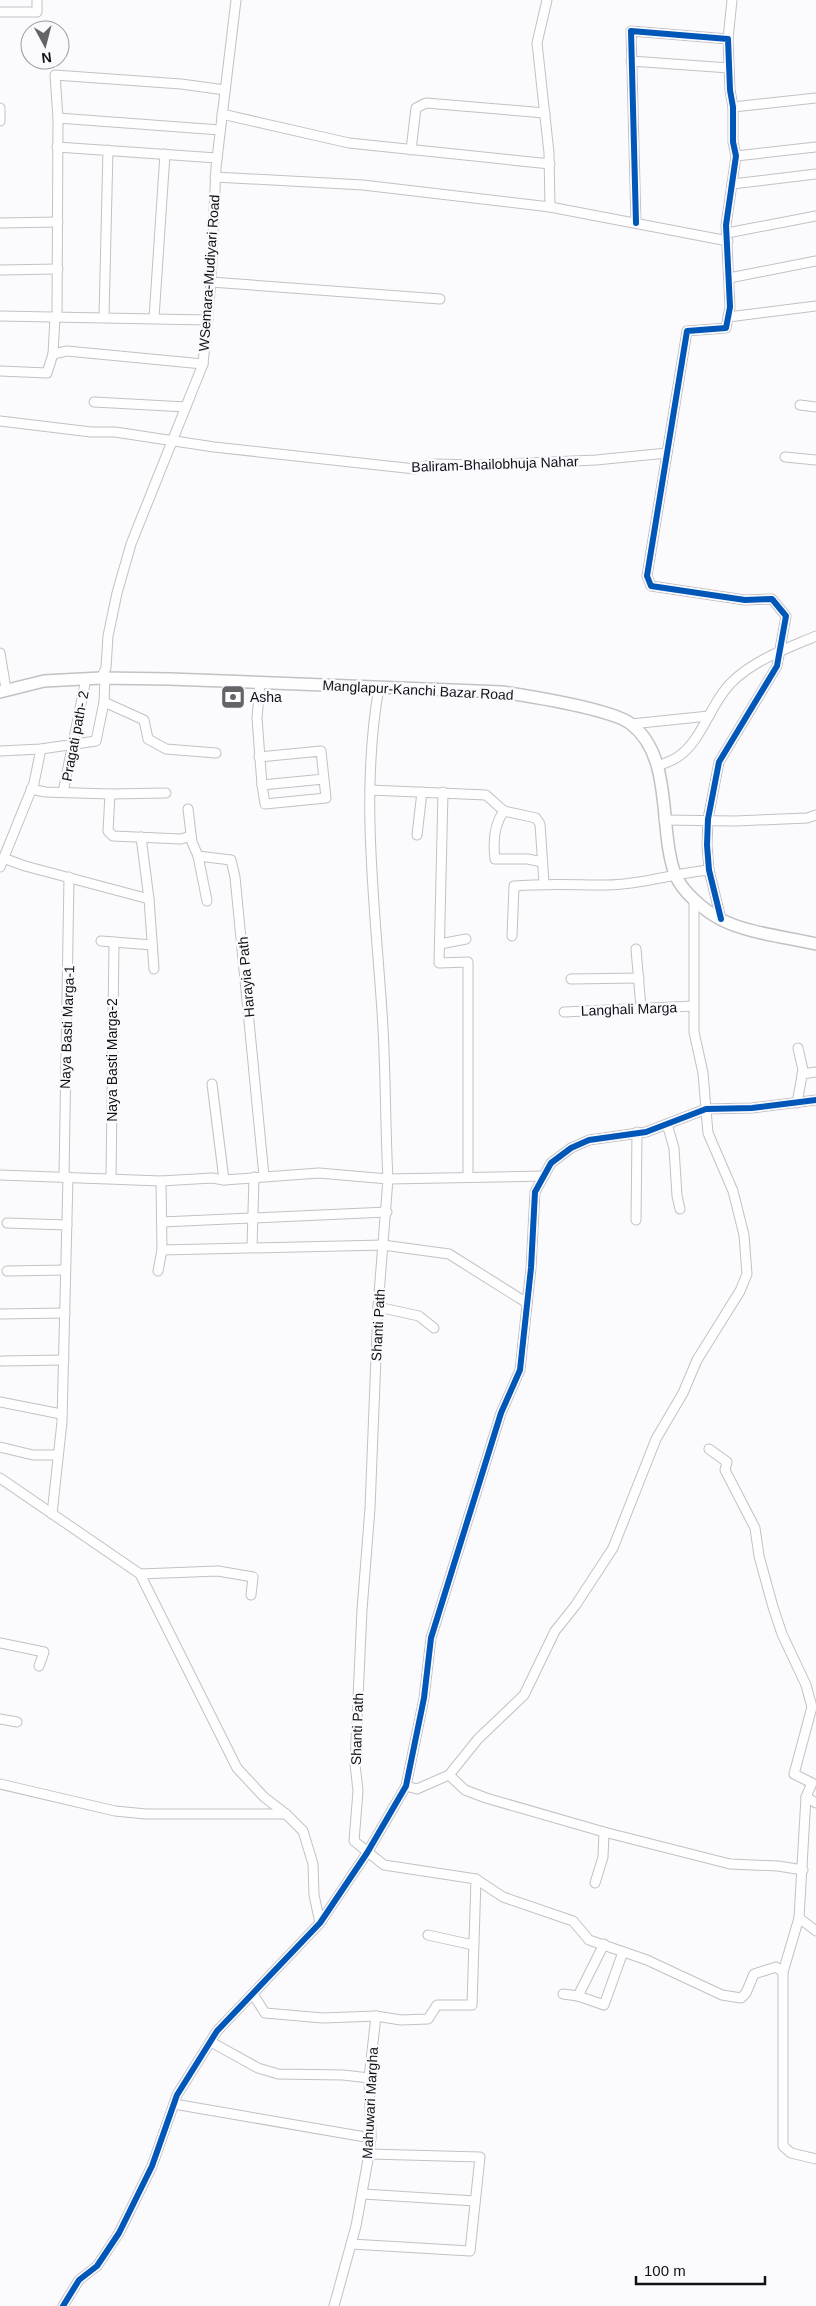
<svg xmlns="http://www.w3.org/2000/svg" width="816" height="2306" viewBox="0 0 816 2306" font-family="Helvetica,sans-serif">
  <style>
    .lines { fill: none; stroke-linecap: round; stroke-linejoin: round }
    .minor-casing { stroke: #c2c1c5; stroke-width: 11 }
    .tertiary-casing { stroke: #c2c1c5; stroke-width: 14 }
    .minor { stroke: #fefeff; stroke-width: 9 }
    .tertiary { stroke: #fefeff; stroke-width: 11 }
    .cycleway-casing { stroke: #faf9fe; stroke-width: 9 }
    .cycleway { stroke: #0057b8; stroke-width: 6 }
    .labels { text-anchor: middle; dominant-baseline: central; stroke-width: 5; stroke-linejoin: round; paint-order: stroke }
    .street-label { font-size: 14px; fill: #121116; stroke: #faf9fe }
    .poi-label { font-size: 14px; fill: #121116; stroke: #faf9fe; text-anchor: start }
  </style>
  <rect width="100%" height="100%" fill="#fbfafd"/>
  <g class="lines">
    <defs>
      <g id="minor">
        <path d="M 547,0 L 537,43 L 549,153 L 550,207"/>
        <path d="M 0,12 L 37,12 L 37,0"/>
        <path d="M 728,39 L 732,0"/>
        <path d="M 631,61 L 729,68"/>
        <path d="M 733,107 L 816,98"/>
        <path d="M 0,108 L 0,121"/>
        <path d="M 222,114 L 349,143 L 550,164"/>
        <path d="M 58,118 L 55,75 L 181,84 L 225,90"/>
        <path d="M 57,147 L 217,158"/>
        <path d="M 411,150 L 416,108 L 426,103 L 545,113"/>
        <path d="M 736,156 L 816,147"/>
        <path d="M 215,177 L 363,185 L 550,207 L 728,241"/>
        <path d="M 732,184 L 816,174"/>
        <path d="M 0,223 L 58,222"/>
        <path d="M 636,223 L 631,31 L 728,39 L 730,90 L 733,107 L 733,142 L 736,156 L 726,225 L 730,307 L 726,328 L 687,331 L 647,576 L 651,586 L 745,600 L 772,599 L 786,616 L 777,666 L 719,762 L 708,819 L 707,845 L 709,870 L 721,919"/>
        <path d="M 727,233 L 816,216"/>
        <path d="M 0,270 L 58,269"/>
        <path d="M 729,278 L 816,261"/>
        <path d="M 211,282 L 440,299"/>
        <path d="M 0,316 L 208,320"/>
        <path d="M 57,317 L 58,118 L 220,130"/>
        <path d="M 104,317 L 108,150"/>
        <path d="M 728,317 L 816,306"/>
        <path d="M 154,318 L 165,154"/>
        <path d="M 53,354 L 55,317"/>
        <path d="M 0,371 L 47,373 L 53,354 L 67,351 L 203,364"/>
        <path d="M 94,402 L 186,407"/>
        <path d="M 800,405 L 816,407"/>
        <path d="M 0,421 L 91,432 L 115,432 L 214,447 L 415,469 L 433,464 L 480,465 L 596,460 L 667,453"/>
        <path d="M 785,457 L 816,460"/>
        <path d="M 0,653 L 6,689"/>
        <path d="M 101,678 L 106,668 L 108,636 L 117,593 L 131,544 L 203,364 L 211,282 L 216,167 L 236,0"/>
        <path d="M 260,683 L 257,718 L 262,785"/>
        <path d="M 379,687 C 360,794 375,905 382,1012 C 386,1068 385,1124 388,1179 L 544,1176"/>
        <path d="M 104,702 L 144,720 L 148,739 L 166,749 L 216,753"/>
        <path d="M 631,724 L 709,716"/>
        <path d="M 0,751 L 41,749 L 96,741 L 104,702 L 105,679"/>
        <path d="M 259,757 L 321,751 L 326,798 L 265,804 L 262,785 L 324,779"/>
        <path d="M 658,766 C 664,763 673,761 679,756 C 703,739 711,702 732,682 C 754,660 788,648 816,636"/>
        <path d="M 31,789 L 45,792 L 110,794 L 108,831 L 113,836 L 181,839 L 191,836"/>
        <path d="M 370,790 L 486,795 L 504,811"/>
        <path d="M 63,792 L 86,679"/>
        <path d="M 443,792 L 439,963 L 468,962 L 468,1176"/>
        <path d="M 110,794 L 166,793"/>
        <path d="M 188,809 L 192,842 L 198,856 L 231,860 L 235,877 L 264,1176"/>
        <path d="M 664,820 L 735,821 L 807,818 L 816,815"/>
        <path d="M 417,835 L 422,792"/>
        <path d="M 141,837 L 149,899 L 154,969"/>
        <path d="M 198,856 L 207,901"/>
        <path d="M 3,858 L 25,866 L 149,899"/>
        <path d="M 542,862 L 528,859 L 495,859 C 493,843 494,824 504,811 L 536,818 L 540,824 L 544,883"/>
        <path d="M 0,867 L 34,783 L 41,749"/>
        <path d="M 694,899 L 694,1032 L 703,1073 L 706,1109"/>
        <path d="M 512,936 L 514,886 C 546,883 576,885 607,885 C 641,885 675,873 709,870"/>
        <path d="M 101,941 L 152,945"/>
        <path d="M 440,944 L 466,939"/>
        <path d="M 636,949 L 641,1008"/>
        <path d="M 571,979 L 639,978"/>
        <path d="M 564,1012 L 693,1006"/>
        <path d="M 802,1074 L 816,1072"/>
        <path d="M 212,1084 L 224,1180"/>
        <path d="M 797,1103 L 803,1070 L 798,1048"/>
        <path d="M 667,1124 L 674,1148 L 677,1196 L 680,1209"/>
        <path d="M 0,1175 L 161,1181 L 212,1178 L 224,1180 L 319,1173 L 388,1179 L 378,1307 L 370,1508 L 362,1610 L 355,1764 L 358,1791 L 354,1841 L 384,1865 L 476,1879 L 503,1897 L 573,1921 L 589,1940 L 647,1960 L 722,1995 L 741,1998 L 746,1993 L 754,1974 L 776,1967 L 783,1972"/>
        <path d="M 64,1176 L 69,877"/>
        <path d="M 111,1178 L 114,942"/>
        <path d="M 636,1220 L 637,1132"/>
        <path d="M 162,1222 L 387,1212"/>
        <path d="M 7,1223 L 67,1225"/>
        <path d="M 252,1247 L 254,1177"/>
        <path d="M 162,1250 L 383,1245 L 449,1254 L 527,1303"/>
        <path d="M 7,1271 L 65,1270"/>
        <path d="M 158,1271 L 162,1250 L 161,1181"/>
        <path d="M 378,1307 L 419,1316 L 434,1328"/>
        <path d="M 0,1314 L 65,1313"/>
        <path d="M 2,1361 L 64,1360"/>
        <path d="M 0,1402 L 61,1414"/>
        <path d="M 0,1447 L 33,1455 L 58,1455"/>
        <path d="M 709,1449 L 727,1462 L 725,1470 L 755,1528 L 759,1556 L 773,1607 L 782,1634 L 806,1685 L 812,1707 L 794,1774 L 812,1783 L 806,1797 L 799,1918 L 783,1972 L 783,2146 L 791,2153 L 816,2159"/>
        <path d="M 0,1478 L 140,1574 L 237,1768 L 264,1797 L 286,1814 L 303,1831 L 313,1864 L 314,1895 L 320,1923"/>
        <path d="M 52,1514 L 62,1422 L 68,1177"/>
        <path d="M 140,1574 L 218,1571 L 253,1577 L 251,1595"/>
        <path d="M 0,1643 L 44,1652 L 39,1666"/>
        <path d="M 0,1719 L 17,1722"/>
        <path d="M 449,1775 L 465,1790 L 486,1798 L 604,1832 L 730,1864 L 778,1866 L 803,1870"/>
        <path d="M 0,1784 L 115,1811 L 146,1814 L 286,1814"/>
        <path d="M 406,1786 L 417,1789 L 449,1775 L 478,1739 L 524,1695 L 555,1631 L 575,1606 L 613,1548 L 656,1439 L 683,1393 L 697,1360 L 740,1291 L 747,1274 L 744,1235 L 733,1191 L 708,1133 L 706,1110"/>
        <path d="M 806,1797 L 816,1803"/>
        <path d="M 595,1883 L 603,1857 L 604,1832"/>
        <path d="M 799,1918 L 816,1931"/>
        <path d="M 428,1935 L 473,1945"/>
        <path d="M 604,1944 L 578,1996 L 604,2005 L 623,1952"/>
        <path d="M 253,1994 L 265,2013 L 323,2018 L 376,2016 L 401,2020 L 428,2019 L 437,2005 L 472,2005 L 476,1879"/>
        <path d="M 563,1994 L 578,1996"/>
        <path d="M 211,2042 L 258,2068 L 278,2074 L 343,2075 L 369,2078"/>
        <path d="M 174,2104 L 371,2138"/>
        <path d="M 363,2194 L 475,2201"/>
        <path d="M 351,2244 L 470,2251 L 480,2157 L 369,2154"/>
        <path d="M 63,2306 L 79,2280 L 97,2266 L 119,2233 L 152,2166 L 177,2095 L 217,2031 L 320,1923 L 367,1853 L 406,1786 L 424,1698 L 431,1638 L 501,1413 L 520,1370 L 531,1268 L 535,1192 L 551,1163 L 571,1148 L 589,1140 L 646,1132 L 706,1109 L 752,1108 L 816,1100"/>
        <path d="M 334,2306 L 356,2226 L 369,2154 L 371,2135 L 369,2078 L 376,2016"/>
      </g>
      <path id="tertiary" d="M 0,692 L 44,681 L 101,678 L 170,679 L 502,692 C 528,696 611,709 631,724 C 674,757 658,828 675,874 C 682,892 704,910 720,919 C 746,933 787,937 816,944"/>
    </defs>
    <!-- minor casing -->
    <use href="#minor" class="minor-casing"/>
    <!-- tertiary casing -->
    <use href="#tertiary" class="tertiary-casing"/>
    <!-- minor -->
    <use href="#minor" class="minor"/>
    <!-- tertiary -->
    <use href="#tertiary" class="tertiary"/>
    <defs>
      <g id="cycleway">
        <path d="M 636,223 L 631,31 L 728,39 L 730,90 L 733,107 L 733,142 L 736,156 L 726,225 L 730,307 L 726,328 L 687,331 L 647,576 L 651,586 L 745,600 L 772,599 L 786,616 L 777,666 L 719,762 L 708,819 L 707,845 L 709,870 L 721,919"/>
        <path d="M 63,2306 L 79,2280 L 97,2266 L 119,2233 L 152,2166 L 177,2095 L 217,2031 L 320,1923 L 367,1853 L 406,1786 L 424,1698 L 431,1638 L 501,1413 L 520,1370 L 531,1268 L 535,1192 L 551,1163 L 571,1148 L 589,1140 L 646,1132 L 706,1109 L 752,1108 L 816,1100"/>
      </g>
    </defs>
    <!-- cycleway casing -->
    <use href="#cycleway" class="cycleway-casing"/>
    <!-- cycleway -->
    <use href="#cycleway" class="cycleway"/>
  </g>
  <!-- icons -->
  <defs>
    <symbol id="bank-square" viewBox="-11 -11 22 22"><rect x="-9" y="-9" width="18" height="18" rx="4" fill="#646367" stroke="#faf9fe"/><path d="M-6-4H6V4H-6ZM0-2.3a2.3 2.3 0 1 0 0 4.6a2.3 2.3 0 1 0 0-4.6Z" fill="#fff"/></symbol>
  </defs>
  <g fill-rule="evenodd">
    <use href="#bank-square" x="219" y="683" width="28" height="28"/>
  </g>
  <g class="labels">
    <!-- street labels -->
    <g class="street-label">
      <text transform="translate(209 273) rotate(-86)">WSemara-Mudiyari Road</text>
      <text transform="translate(495 464) rotate(-2)">Baliram-Bhailobhuja Nahar</text>
      <text transform="translate(418 690) rotate(3)">Manglapur-Kanchi Bazar Road</text>
      <text transform="translate(75 736) rotate(-79)">Pragati path- 2</text>
      <text transform="translate(246 977) rotate(-95)">Harayia Path</text>
      <text transform="translate(629 1009) rotate(-2)">Langhali Marga</text>
      <text transform="translate(67 1027) rotate(-88)">Naya Basti Marga-1</text>
      <text transform="translate(112 1060) rotate(-90)">Naya Basti Marga-2</text>
      <text transform="translate(378 1325) rotate(-87)">Shanti Path</text>
      <text transform="translate(357 1729) rotate(-88)">Shanti Path</text>
      <text transform="translate(370 2103) rotate(-87)">Mahuwari Margha</text>
    </g>
    <!-- poi labels -->
    <g class="poi-label">
      <text x="250" y="697">Asha</text>
    </g>
  </g>
  <!-- north arrow -->
  <g transform="translate(45 45) rotate(173)"><circle r="24" fill="#faf9fe" stroke="#9d9ca1"/>
  <path d="M0-4L9 19L0 12L-9 19Z" fill="#646367"/>
  <text y="-8" font-size="14" font-weight="bold" text-anchor="middle" fill="#121116">N</text>
  </g>
  <!-- scale -->
  <path d="M636 2276v8h129v-8" fill="none" stroke="#121116" stroke-width="2.5"/>
  <text x="644" y="2276" font-size="15" fill="#121116" stroke="#faf9fe" stroke-width="4" paint-order="stroke">100 m</text>
</svg>
